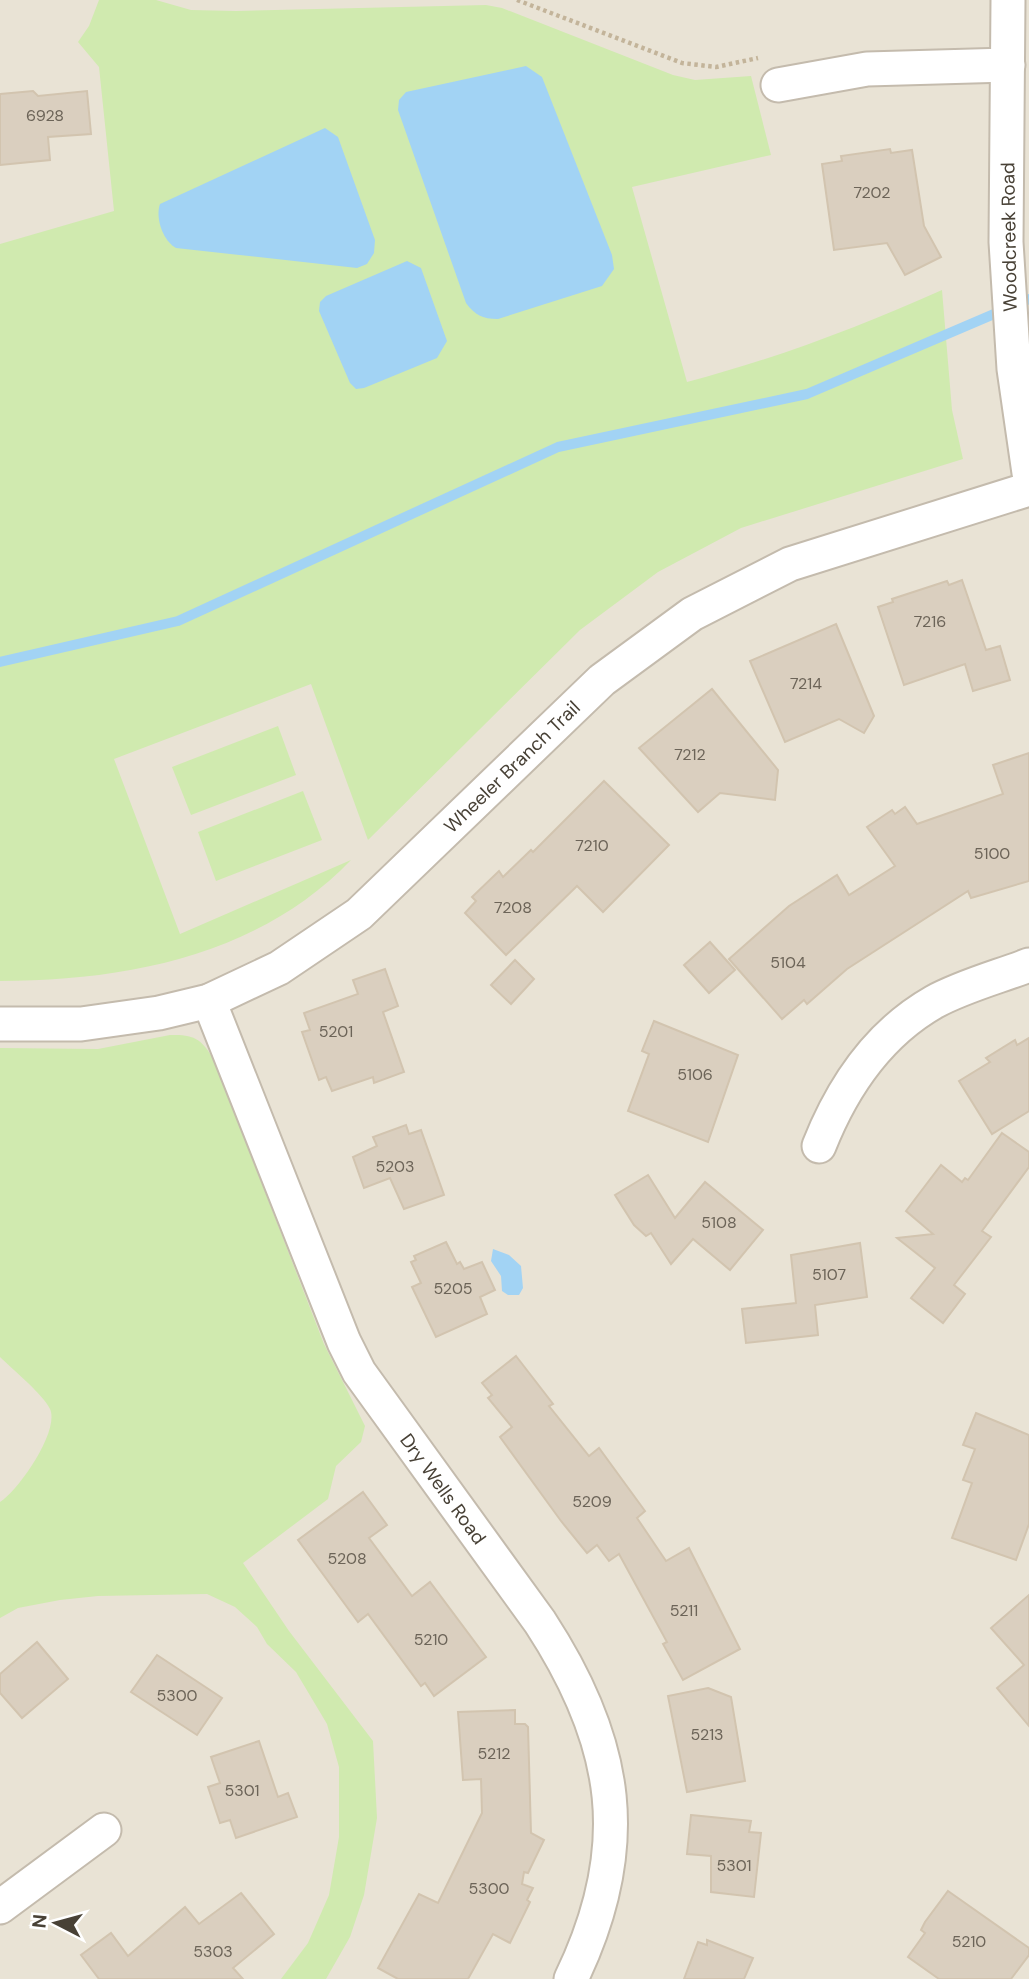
<svg xmlns="http://www.w3.org/2000/svg" width="1029" height="1979" viewBox="0 0 1029 1979" font-family="'DM Sans',sans-serif">
  <style>
    .residential { fill: #e9e3d5 }
    .green { fill: #d0eaaf }
    .water { fill: #a2d3f4 }
    .lines { fill: none; stroke-linecap: round; stroke-linejoin: round }
    .stream { stroke: #a2d3f4; stroke-width: 10 }
    .building { fill: #dacfbf; stroke: #d2c4af; stroke-width: 2 }
    .minor-casing { stroke: #c4bbad; stroke-width: 37 }
    .path { stroke: #c3b49a; stroke-width: 4.5; stroke-dasharray: 3.5 3.5; stroke-linecap: butt }
    .minor { stroke: #fff; stroke-width: 33 }
    .labels { text-anchor: middle; dominant-baseline: central; stroke-width: 5; stroke-linejoin: round; paint-order: stroke }
    .number-label { font-size: 16px; fill: #6c6458 }
    .street-label { font-size: 19px; fill: #484136; stroke: #fff }
  </style>
  <rect width="100%" height="100%" fill="#f5f1e8"/>
  <!-- residential -->
  <rect class="residential" x="0" y="0" width="1029" height="1979"/>
  <!-- green -->
  <g class="green">
    <path d="M 99,0 L 156,0 L 191,10 L 236,11 L 486,5 L 502,8 L 673,75 L 695,80 L 751,76 L 771,155 L 632,187 L 687,382 C 775,359 859,327 942,290 L 952,410 L 963,459 L 741,528 L 658,572 L 580,630 L 368,840 L 311,684 L 114,759 L 180,934 L 351,860 C 260,955 127,981 0,981 L 0,244 L 114,211 L 99,67 L 78,42 L 89,26 Z"/>
    <path d="M 278,726 L 296,775 L 191,815 L 172,767 Z"/>
    <path d="M 303,791 L 322,840 L 216,881 L 198,832 Z"/>
    <path d="M 170,1035 C 194,1034 202,1039 214,1060 L 324,1344 L 365,1426 L 361,1442 L 336,1466 L 328,1499 L 243,1563 L 289,1631 L 373,1741 L 377,1818 L 364,1895 L 350,1937 L 326,1979 L 281,1979 L 308,1943 L 329,1895 L 339,1837 L 339,1767 L 327,1724 L 296,1672 L 267,1644 L 257,1627 L 235,1607 L 207,1594 L 98,1596 L 60,1600 L 18,1608 L 0,1618 L 0,1502 C 18,1491 60,1431 50,1409 C 43,1394 13,1370 0,1357 L 0,1048 L 98,1049 Z"/>
  </g>
  <!-- water -->
  <g class="water">
    <path d="M 526,66 L 542,77 L 612,255 L 614,269 L 602,286 L 498,319 C 482,319 475,315 466,303 L 398,110 L 399,100 L 406,92 Z"/>
    <path d="M 325,128 L 338,137 L 375,240 L 374,253 L 367,264 L 357,268 L 176,248 C 163,241 155,218 160,204 Z"/>
    <path d="M 407,261 L 421,268 L 447,341 L 437,358 L 364,388 L 356,389 L 350,383 L 319,311 L 320,302 L 326,296 Z"/>
    <path d="M 493,1249 L 509,1255 L 521,1266 L 523,1288 L 519,1295 L 508,1295 L 502,1291 L 501,1276 L 491,1261 Z"/>
  </g>
  <g class="lines">
    <!-- stream -->
    <path class="stream" d="M 0,662 L 178,621 L 558,447 L 807,394 L 1029,299"/>
  </g>
  <!-- building -->
  <g class="building">
    <path d="M 33,91 L 38,96 L 87,91 L 91,134 L 48,137 L 50,160 L 0,165 L 0,94 Z"/>
    <path d="M 890,149 L 891,153 L 912,150 L 924,226 L 941,257 L 905,275 L 887,243 L 834,250 L 822,164 L 842,161 L 841,156 Z"/>
    <path d="M 962,580 L 986,650 L 1000,646 L 1010,680 L 973,691 L 965,664 L 904,685 L 878,607 L 893,602 L 892,599 L 947,581 L 949,585 Z"/>
    <path d="M 836,624 L 874,716 L 864,733 L 839,719 L 785,742 L 750,661 Z"/>
    <path d="M 712,689 L 778,770 L 775,800 L 720,793 L 698,812 L 639,748 Z"/>
    <path d="M 1029,753 L 1029,881 L 971,898 L 968,891 L 847,969 L 807,1004 L 804,1000 L 782,1019 L 729,959 L 789,906 L 837,875 L 849,895 L 895,866 L 867,827 L 892,810 L 895,814 L 905,807 L 917,824 L 1003,794 L 993,765 Z"/>
    <path d="M 604,781 L 669,845 L 603,912 L 577,886 L 506,955 L 465,913 L 476,901 L 472,897 L 499,871 L 503,877 L 531,850 L 533,852 Z"/>
    <path d="M 710,942 L 735,970 L 709,993 L 684,965 Z"/>
    <path d="M 515,960 L 534,979 L 511,1004 L 491,985 Z"/>
    <path d="M 385,969 L 398,1006 L 383,1012 L 404,1072 L 374,1083 L 373,1077 L 332,1091 L 326,1077 L 319,1080 L 302,1032 L 310,1030 L 304,1013 L 358,994 L 353,980 Z"/>
    <path d="M 654,1021 L 738,1055 L 708,1142 L 628,1111 L 649,1054 L 642,1051 Z"/>
    <path d="M 1029,1038 L 1029,1111 L 992,1134 L 959,1081 L 990,1062 L 986,1058 L 1015,1040 L 1017,1045 Z"/>
    <path d="M 406,1125 L 409,1134 L 421,1130 L 444,1195 L 404,1209 L 390,1178 L 364,1188 L 353,1157 L 377,1146 L 373,1137 Z"/>
    <path d="M 1002,1133 L 1029,1152 L 1029,1167 L 982,1231 L 991,1237 L 954,1285 L 965,1294 L 943,1323 L 911,1298 L 935,1268 L 897,1238 L 933,1234 L 906,1211 L 941,1165 L 962,1182 L 965,1178 L 968,1180 Z"/>
    <path d="M 648,1175 L 675,1218 L 705,1182 L 763,1230 L 730,1270 L 693,1239 L 671,1264 L 651,1233 L 646,1236 L 634,1225 L 615,1195 Z"/>
    <path d="M 446,1242 L 457,1264 L 460,1262 L 464,1269 L 482,1262 L 495,1290 L 480,1297 L 487,1314 L 436,1337 L 412,1287 L 421,1283 L 411,1262 L 416,1260 L 414,1256 Z"/>
    <path d="M 860,1243 L 867,1297 L 815,1305 L 818,1335 L 746,1343 L 742,1309 L 796,1303 L 791,1255 Z"/>
    <path d="M 516,1356 L 553,1404 L 549,1406 L 589,1456 L 599,1448 L 645,1511 L 637,1518 L 666,1561 L 689,1548 L 740,1649 L 683,1680 L 663,1644 L 667,1642 L 619,1554 L 609,1561 L 597,1545 L 587,1553 L 561,1521 L 500,1437 L 512,1427 L 488,1398 L 492,1395 L 482,1383 Z"/>
    <path d="M 976,1413 L 1029,1435 L 1029,1524 L 1016,1560 L 952,1538 L 972,1483 L 963,1480 L 975,1449 L 963,1445 Z"/>
    <path d="M 363,1492 L 387,1525 L 369,1538 L 412,1596 L 430,1582 L 486,1657 L 434,1696 L 425,1683 L 421,1686 L 368,1614 L 358,1622 L 298,1540 Z"/>
    <path d="M 1029,1595 L 1029,1726 L 997,1688 L 1024,1665 L 991,1628 Z"/>
    <path d="M 37,1642 L 68,1679 L 22,1718 L 0,1693 L 0,1674 Z"/>
    <path d="M 157,1655 L 222,1698 L 197,1735 L 131,1692 Z"/>
    <path d="M 708,1688 L 731,1697 L 745,1781 L 687,1792 L 668,1696 Z"/>
    <path d="M 515,1710 L 515,1724 L 525,1724 L 528,1727 L 531,1833 L 544,1840 L 528,1873 L 524,1872 L 522,1884 L 533,1888 L 527,1900 L 530,1902 L 510,1943 L 493,1934 L 468,1979 L 398,1979 L 378,1968 L 419,1894 L 438,1903 L 482,1813 L 481,1779 L 463,1780 L 458,1712 Z"/>
    <path d="M 259,1741 L 278,1797 L 288,1793 L 297,1817 L 236,1838 L 230,1820 L 220,1823 L 208,1787 L 220,1783 L 211,1757 Z"/>
    <path d="M 691,1815 L 751,1821 L 749,1832 L 761,1833 L 754,1897 L 711,1892 L 711,1856 L 687,1854 Z"/>
    <path d="M 948,1891 L 1029,1948 L 1029,1955 L 1011,1979 L 939,1979 L 908,1957 L 925,1933 L 921,1930 L 925,1922 Z"/>
    <path d="M 241,1893 L 274,1934 L 233,1968 L 243,1979 L 99,1979 L 81,1955 L 111,1933 L 128,1956 L 185,1907 L 199,1924 Z"/>
    <path d="M 707,1940 L 753,1958 L 744,1979 L 684,1979 L 698,1942 L 707,1945 Z"/>
  </g>
  <g class="lines">
    <defs>
      <g id="minor">
        <path d="M 1008,0 L 1006,242 L 1014,369 L 1029,473"/>
        <path d="M 778,85 L 867,69 L 1008,65"/>
        <path d="M 209,1001 L 344,1342 L 359,1372 L 540,1622 C 619,1743 635,1847 571,1979"/>
        <path d="M 0,1024 L 81,1024 L 159,1013 L 209,1001 L 279,968 L 359,914 L 602,680 L 692,614 L 790,564 L 1029,489"/>
        <path d="M 819,1146 C 842,1088 878,1034 934,1002 C 963,986 998,977 1029,965"/>
        <path d="M 0,1907 L 104,1830"/>
      </g>
    </defs>
    <!-- minor casing -->
    <use href="#minor" class="minor-casing"/>
    <!-- path -->
    <path class="path" d="M 517,0 L 682,63 L 716,67 L 758,58"/>
    <!-- minor -->
    <use href="#minor" class="minor"/>
  </g>
  <g class="labels">
    <!-- number labels -->
    <g class="number-label">
      <text x="45" y="115">6928</text>
      <text x="872" y="192">7202</text>
      <text x="930" y="621">7216</text>
      <text x="806" y="683">7214</text>
      <text x="690" y="754">7212</text>
      <text x="592" y="845">7210</text>
      <text x="992" y="853">5100</text>
      <text x="513" y="907">7208</text>
      <text x="788" y="962">5104</text>
      <text x="336" y="1031">5201</text>
      <text x="695" y="1074">5106</text>
      <text x="395" y="1166">5203</text>
      <text x="719" y="1222">5108</text>
      <text x="829" y="1274">5107</text>
      <text x="453" y="1288">5205</text>
      <text x="592" y="1501">5209</text>
      <text x="347" y="1558">5208</text>
      <text x="684" y="1610">5211</text>
      <text x="431" y="1639">5210</text>
      <text x="177" y="1695">5300</text>
      <text x="707" y="1734">5213</text>
      <text x="494" y="1753">5212</text>
      <text x="242" y="1790">5301</text>
      <text x="734" y="1865">5301</text>
      <text x="489" y="1888">5300</text>
      <text x="969" y="1941">5210</text>
      <text x="213" y="1951">5303</text>
    </g>
    <!-- street labels -->
    <g class="street-label">
      <text transform="translate(1009 237) rotate(-91)">Woodcreek Road</text>
      <text transform="translate(512 767) rotate(-44)">Wheeler Branch Trail</text>
      <text transform="translate(443 1489) rotate(54)">Dry Wells Road</text>
    </g>
  </g>
  <!-- north arrow -->
  <g transform="translate(56 1923) rotate(276)" stroke="#ffffff" stroke-width="5" paint-order="stroke">
  <path d="M0-5L12 26L0 18L-12 26Z" fill="#484136"/>
  <text y="-10" font-size="19" font-weight="bold" text-anchor="middle" fill="#484136">N</text>
  </g>
</svg>
